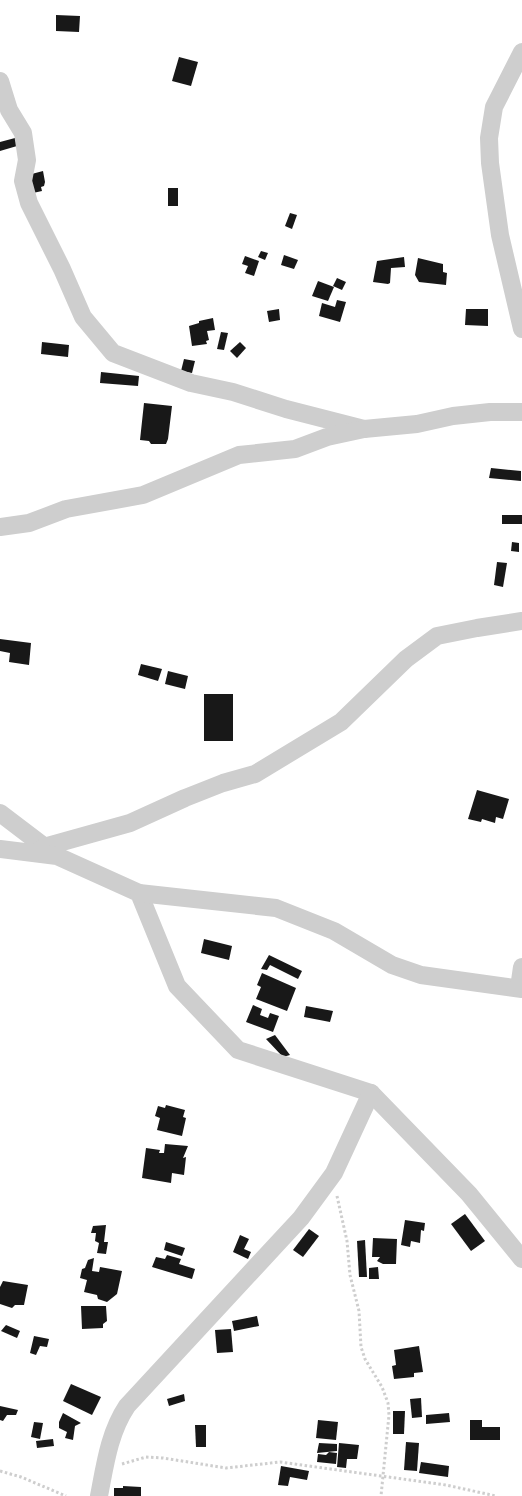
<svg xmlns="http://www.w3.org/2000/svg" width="522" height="1496" viewBox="0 0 522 1496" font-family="'Alegreya Sans',sans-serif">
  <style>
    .building { fill: #181818 }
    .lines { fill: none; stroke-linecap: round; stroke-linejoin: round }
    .path { stroke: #cecece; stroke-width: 3; stroke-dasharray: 2.5 2.5; stroke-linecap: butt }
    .minor { stroke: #cecece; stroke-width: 18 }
  </style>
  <rect width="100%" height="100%" fill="#fff"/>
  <!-- building -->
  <g class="building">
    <path d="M 56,15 L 80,16 L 79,32 L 56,31 Z"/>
    <path d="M 179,57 L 198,62 L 191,86 L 172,81 Z"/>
    <path d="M 15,138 L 17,146 L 0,151 L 0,142 Z"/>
    <path d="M 43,171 L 45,182 L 44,186 L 41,187 L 42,191 L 33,193 L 28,175 Z"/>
    <rect x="168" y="188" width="10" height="18"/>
    <path d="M 290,213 L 297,215 L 292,229 L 285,226 Z"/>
    <path d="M 261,251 L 268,253 L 265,260 L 258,257 Z"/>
    <path d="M 284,255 L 298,260 L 294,269 L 281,265 Z"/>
    <path d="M 245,256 L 259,261 L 254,276 L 245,273 L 248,266 L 242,264 Z"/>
    <path d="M 404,257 L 405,267 L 391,268 L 390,283 L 388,284 L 373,282 L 377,261 Z"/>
    <path d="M 418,258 L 443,264 L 443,272 L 447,273 L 446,285 L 419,282 L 415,275 Z"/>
    <path d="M 337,278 L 346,282 L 342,290 L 333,286 Z"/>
    <path d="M 318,281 L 334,287 L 328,301 L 312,296 Z"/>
    <path d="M 337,300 L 346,302 L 340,322 L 319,316 L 322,303 L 335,307 Z"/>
    <path d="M 279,309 L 280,320 L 269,322 L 267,311 Z"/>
    <path d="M 466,309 L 488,309 L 488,326 L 465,325 Z"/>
    <path d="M 213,318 L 215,330 L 207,331 L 209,340 L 206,341 L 207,344 L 192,346 L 189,326 L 199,323 L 199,321 Z"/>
    <path d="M 221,332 L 228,333 L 224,350 L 217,349 Z"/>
    <path d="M 42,342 L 69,345 L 68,357 L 41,354 Z"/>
    <path d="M 240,342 L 246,348 L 237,358 L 230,351 Z"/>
    <path d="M 184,359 L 195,361 L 192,373 L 181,371 Z"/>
    <path d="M 101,372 L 139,376 L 138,386 L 100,383 Z"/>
    <path d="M 144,403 L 172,406 L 168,439 L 166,444 L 151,444 L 149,441 L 140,440 Z"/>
    <path d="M 491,468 L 521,471 L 521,481 L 489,478 Z"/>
    <rect x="502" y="515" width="20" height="9"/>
    <path d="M 512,542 L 519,543 L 519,552 L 511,551 Z"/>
    <path d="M 497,562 L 507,563 L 503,587 L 494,585 Z"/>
    <path d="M 0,639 L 31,643 L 29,665 L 9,662 L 10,653 L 0,651 Z"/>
    <path d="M 141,664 L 162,669 L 158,681 L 138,675 Z"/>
    <path d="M 168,671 L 188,676 L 185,689 L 165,684 Z"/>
    <rect x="204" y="694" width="29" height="47"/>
    <path d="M 477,790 L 509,799 L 503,819 L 496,817 L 495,823 L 482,819 L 481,822 L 468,819 Z"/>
    <path d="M 204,939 L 232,946 L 229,960 L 201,953 Z"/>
    <path d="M 269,955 L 302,971 L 298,979 L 270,965 L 267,970 L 261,969 Z"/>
    <path d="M 262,973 L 296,988 L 287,1011 L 256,999 L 261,987 L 257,985 Z"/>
    <path d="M 253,1005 L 262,1009 L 260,1015 L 268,1018 L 270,1013 L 279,1016 L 273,1032 L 246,1022 Z"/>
    <path d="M 306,1006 L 333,1011 L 330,1022 L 304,1017 Z"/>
    <path d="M 275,1035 L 290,1055 L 283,1057 L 266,1039 Z"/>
    <path d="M 166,1105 L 185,1110 L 183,1117 L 186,1118 L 182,1136 L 157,1130 L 160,1118 L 155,1116 L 158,1106 L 165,1108 Z"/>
    <path d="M 165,1144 L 188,1146 L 183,1158 L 186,1157 L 184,1175 L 172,1173 L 171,1183 L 142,1178 L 146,1148 L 160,1150 L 159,1153 L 164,1153 Z"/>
    <path d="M 465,1214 L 485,1241 L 471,1251 L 451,1224 Z"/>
    <path d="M 405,1220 L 425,1223 L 424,1231 L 421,1230 L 420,1243 L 411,1241 L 410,1247 L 401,1245 Z"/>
    <path d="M 106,1225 L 104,1242 L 108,1242 L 106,1254 L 97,1253 L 99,1243 L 95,1241 L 96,1233 L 91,1233 L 93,1226 Z"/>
    <path d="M 309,1229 L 319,1236 L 303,1257 L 293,1250 Z"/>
    <path d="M 240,1235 L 249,1239 L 244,1249 L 251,1252 L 248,1259 L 233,1252 Z"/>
    <path d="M 373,1238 L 397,1239 L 396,1264 L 383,1264 L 377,1261 L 380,1257 L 372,1257 Z"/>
    <path d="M 365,1240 L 367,1277 L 359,1277 L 357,1241 Z"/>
    <path d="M 166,1242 L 185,1248 L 182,1256 L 164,1250 Z"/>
    <path d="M 167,1255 L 181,1259 L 179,1264 L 195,1269 L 192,1279 L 152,1267 L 156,1257 L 165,1259 Z"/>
    <path d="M 94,1258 L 92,1271 L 99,1272 L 100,1267 L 122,1271 L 117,1294 L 107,1302 L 98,1299 L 97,1295 L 84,1292 L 87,1280 L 80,1278 L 82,1269 L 85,1268 L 88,1260 Z"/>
    <path d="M 378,1267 L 379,1279 L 369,1279 L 369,1268 Z"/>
    <path d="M 3,1281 L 28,1285 L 24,1305 L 15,1305 L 12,1308 L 0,1304 L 0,1287 Z"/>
    <path d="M 81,1306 L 106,1306 L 107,1321 L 103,1324 L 103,1328 L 82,1329 Z"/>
    <path d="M 257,1316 L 259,1326 L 234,1331 L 232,1321 Z"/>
    <path d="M 6,1325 L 20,1331 L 17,1338 L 1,1331 Z"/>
    <path d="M 231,1329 L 233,1352 L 217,1353 L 215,1330 Z"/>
    <path d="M 34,1336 L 49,1339 L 47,1347 L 40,1346 L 36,1355 L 30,1353 Z"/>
    <path d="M 419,1346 L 423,1372 L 414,1373 L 414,1377 L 394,1379 L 392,1366 L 396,1365 L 394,1350 Z"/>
    <path d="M 71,1384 L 101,1397 L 92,1415 L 63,1401 Z"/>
    <path d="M 184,1394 L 185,1401 L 169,1406 L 167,1399 Z"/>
    <path d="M 421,1398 L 422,1417 L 412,1418 L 410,1399 Z"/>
    <path d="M 0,1406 L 18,1410 L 16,1415 L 7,1415 L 3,1421 L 0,1420 Z"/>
    <path d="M 393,1411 L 405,1411 L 404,1434 L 393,1434 Z"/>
    <path d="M 63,1413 L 81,1423 L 75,1426 L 73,1440 L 65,1438 L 67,1432 L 59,1428 L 59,1422 Z"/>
    <path d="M 449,1413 L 450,1422 L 426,1424 L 426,1415 Z"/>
    <path d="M 318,1420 L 338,1422 L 336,1440 L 316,1438 Z"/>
    <path d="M 470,1420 L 482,1420 L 482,1427 L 500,1427 L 500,1440 L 470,1440 Z"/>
    <path d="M 34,1422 L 43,1423 L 40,1439 L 31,1437 Z"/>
    <path d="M 195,1425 L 206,1425 L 206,1447 L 196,1447 Z"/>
    <path d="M 53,1439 L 54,1446 L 37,1448 L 36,1441 Z"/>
    <path d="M 406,1442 L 419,1443 L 417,1471 L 404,1470 Z"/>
    <path d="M 319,1443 L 337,1444 L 337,1451 L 317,1453 Z"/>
    <path d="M 339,1443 L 359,1445 L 357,1459 L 347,1459 L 346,1468 L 337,1467 Z"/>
    <path d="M 329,1452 L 337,1453 L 336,1464 L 317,1462 L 318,1454 L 326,1455 Z"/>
    <path d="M 421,1462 L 449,1466 L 448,1477 L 419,1473 Z"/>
    <path d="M 281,1466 L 309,1471 L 307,1480 L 290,1477 L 288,1486 L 278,1485 Z"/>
    <path d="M 123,1486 L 141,1487 L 141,1496 L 114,1496 L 114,1488 L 123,1488 Z"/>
  </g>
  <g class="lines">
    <!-- path -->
    <g class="path">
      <path d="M 337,1196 L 347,1241 L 350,1275 L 359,1311 L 361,1347 L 365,1359 L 382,1387 L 388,1403 L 389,1415 L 381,1496"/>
      <path d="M 122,1464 L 146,1457 L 163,1458 L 226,1468 L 280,1462 L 446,1485 L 496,1496"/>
      <path d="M 0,1471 L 21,1477 L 66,1496"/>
    </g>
    <!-- minor -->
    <g class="minor">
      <path d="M 522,52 L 494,107 L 489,138 L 490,163 L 500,235 L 522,329"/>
      <path d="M 0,81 L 9,110 L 23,133 L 27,160 L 23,181 L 29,203 L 62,269 L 83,317 L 113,353 L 191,383 L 233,392 L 286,409 L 364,429"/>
      <path d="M 0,527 L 29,523 L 66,509 L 143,495 L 239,455 L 295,449 L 327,437 L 364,429 L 417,424 L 453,416 L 490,412 L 522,412"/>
      <path d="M 0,813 L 54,854"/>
      <path d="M 44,847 L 130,823 L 185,798 L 223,783 L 255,774 L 341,722 L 406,659 L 437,636 L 477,628 L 522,621"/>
      <path d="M 0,849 L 57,856 L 139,893 L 177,986 L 238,1050 L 371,1093 L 469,1194 L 522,1259"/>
      <path d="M 139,893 L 276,908 L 334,931 L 392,965 L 421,975 L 522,989"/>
      <path d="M 519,988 L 522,967"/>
      <path d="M 99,1496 C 105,1465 109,1433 127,1406 L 301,1218 L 334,1173 L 371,1093"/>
    </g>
  </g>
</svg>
